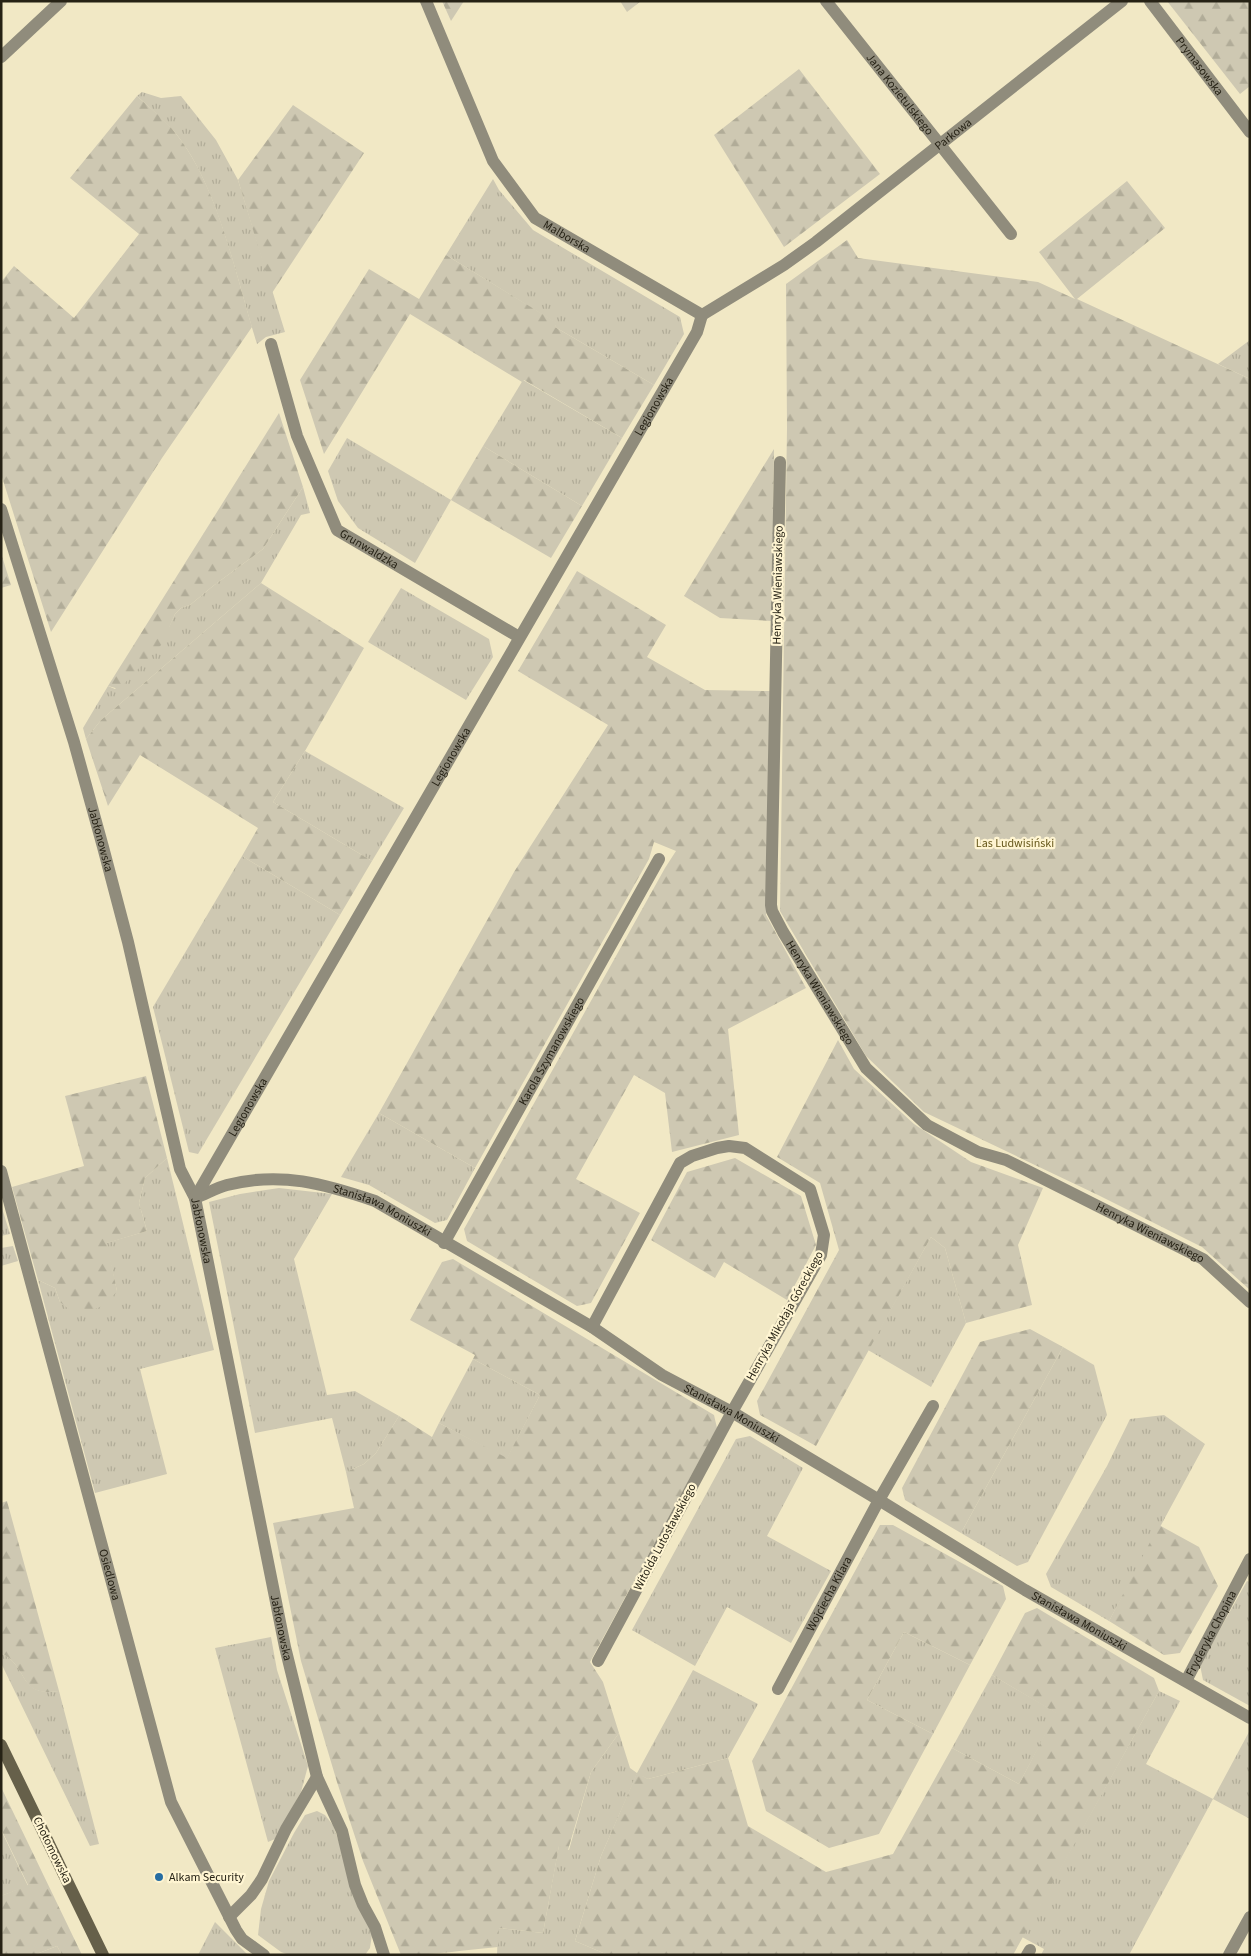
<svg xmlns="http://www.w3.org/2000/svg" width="1251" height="1956" viewBox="0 0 1251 1956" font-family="'Source Sans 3',sans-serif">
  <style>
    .grass { fill: url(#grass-tufts) }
    .forest { fill: url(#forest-firs) }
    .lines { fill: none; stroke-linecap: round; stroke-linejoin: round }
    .street { stroke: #908c7c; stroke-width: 12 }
    .secondary { stroke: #66604a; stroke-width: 12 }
    .poi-dot { fill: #276da2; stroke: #fff5d2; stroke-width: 2 }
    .labels { text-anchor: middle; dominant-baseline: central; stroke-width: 4.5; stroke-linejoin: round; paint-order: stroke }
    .street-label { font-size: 12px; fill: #262215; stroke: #fff5d2 }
    .park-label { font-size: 12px; fill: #66571a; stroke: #fff5d2 }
    .poi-label { font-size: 12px; fill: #262215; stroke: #fff5d2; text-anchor: start }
  </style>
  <defs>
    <pattern id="grass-tufts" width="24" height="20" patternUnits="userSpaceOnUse" patternTransform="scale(1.25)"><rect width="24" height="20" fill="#cec8b2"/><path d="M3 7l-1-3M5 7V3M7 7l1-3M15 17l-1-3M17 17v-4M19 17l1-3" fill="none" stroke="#b1ac98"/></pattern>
    <pattern id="forest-firs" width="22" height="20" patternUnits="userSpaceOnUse" patternTransform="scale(1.25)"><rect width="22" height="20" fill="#cec8b2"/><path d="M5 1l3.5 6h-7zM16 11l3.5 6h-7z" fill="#b1ac98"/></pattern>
  </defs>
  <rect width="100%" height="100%" fill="#f1e8c5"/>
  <!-- grass -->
  <g class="grass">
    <path d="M 142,92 L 161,98 L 181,96 L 216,140 L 238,180 L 285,332 L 266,337 L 257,344 C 236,278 218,183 173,130 C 162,118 149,107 137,96 Z"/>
    <path d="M 493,179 L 499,190 L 533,230 L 680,317 L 684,334 L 654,385 L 555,327 L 556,323 L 446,255 Z"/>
    <path d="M 1250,340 L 1250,379 L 1218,364 Z"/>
    <path d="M 523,380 L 622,438 L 582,506 L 483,446 Z"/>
    <path d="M 347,438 L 451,500 L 415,563 L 358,528 L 338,501 L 328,471 Z"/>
    <path d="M 303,487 L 310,513 L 301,515 L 261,583 L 101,720 L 86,739 L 83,728 L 108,686 L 115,689 L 169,627 L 175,614 L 181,608 L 190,605 L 213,586 L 263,549 Z"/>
    <path d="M 401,588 L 489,639 L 493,657 L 466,700 L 368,642 Z"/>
    <path d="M 305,751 L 404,808 L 372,861 L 273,802 Z"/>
    <path d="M 242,856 L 340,915 L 198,1154 L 189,1152 L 153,1007 Z"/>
    <path d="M 379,1113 L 475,1168 L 447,1220 L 435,1223 L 369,1185 L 341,1177 Z"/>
    <path d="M 167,1158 L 214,1350 L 140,1369 L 167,1474 L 95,1493 L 38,1280 L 55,1288 L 60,1302 L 117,1291 L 106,1243 L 147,1231 L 139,1203 L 145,1178 Z"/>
    <path d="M 279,1188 L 332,1194 L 294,1259 L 327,1395 L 355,1391 L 399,1416 L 376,1453 L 364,1464 L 346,1472 L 332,1418 L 255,1433 L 209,1202 L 240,1194 Z"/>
    <path d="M 1,1205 L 10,1234 L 1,1236 Z"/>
    <path d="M 931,1237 L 945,1248 L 966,1323 L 931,1387 L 868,1350 Z"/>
    <path d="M 13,1246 L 18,1261 L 1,1266 L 1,1248 Z"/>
    <path d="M 1063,1347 L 1094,1365 L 1107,1415 L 1028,1562 L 1017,1566 L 961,1533 Z"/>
    <path d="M 473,1359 L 540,1395 L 507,1459 L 439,1423 Z"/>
    <path d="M 1164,1415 L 1205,1444 L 1109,1621 L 1051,1587 L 1046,1574 L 1107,1466 L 1130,1419 Z"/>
    <path d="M 750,1436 L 803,1468 L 767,1536 L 831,1571 L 791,1643 L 727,1607 L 695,1666 L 632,1630 L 736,1439 Z"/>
    <path d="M 1247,1581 L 1250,1582 L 1250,1706 L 1203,1680 L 1200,1665 Z"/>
    <path d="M 904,1632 L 970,1665 L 933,1734 L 867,1700 Z"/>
    <path d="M 271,1637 L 277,1670 L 308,1766 L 301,1792 L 275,1839 L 268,1842 L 215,1648 Z"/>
    <path d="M 1,1653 C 30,1667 17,1697 59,1691 L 99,1844 L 90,1846 L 1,1663 Z"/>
    <path d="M 693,1670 L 758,1704 L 728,1758 L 648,1779 L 637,1774 L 601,1856 L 575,1941 L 608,1955 L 497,1955 L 498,1928 L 543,1933 L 559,1845 L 569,1850 L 591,1772 L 619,1733 L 630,1768 L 637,1773 Z"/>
    <path d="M 992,1675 L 1057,1713 L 1019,1784 L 952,1748 Z"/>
    <path d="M 1159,1691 L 1180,1701 L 1146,1764 L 1213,1799 L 1250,1730 L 1250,1819 L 1213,1799 L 1129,1955 L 1041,1955 L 1044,1949 L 1022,1937 Z"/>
    <path d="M 317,1811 L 325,1815 L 333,1825 L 372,1935 L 370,1948 L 365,1955 L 289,1955 L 281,1952 L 258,1935 L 261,1909 L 269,1881 L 294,1833 L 305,1815 Z"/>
    <path d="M 1,1830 L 28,1886 L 1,1896 Z"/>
    <path d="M 215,1922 L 248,1955 L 198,1955 Z"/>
    <path d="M 57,1946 L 62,1955 L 34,1955 Z"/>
  </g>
  <!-- forest -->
  <g class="forest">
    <path d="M 442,1 L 464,1 L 451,21 Z"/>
    <path d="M 620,1 L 641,1 L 627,12 Z"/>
    <path d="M 1167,1 L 1250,1 L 1250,86 L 1240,94 Z"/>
    <path d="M 799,69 L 880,174 L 784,247 L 714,135 Z"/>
    <path d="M 137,96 C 149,107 163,118 173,130 C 216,181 233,264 252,327 L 162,458 L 51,632 L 1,474 L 1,282 L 14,266 L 74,318 L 139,234 L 70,178 Z"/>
    <path d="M 293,105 L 364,153 L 272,293 L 238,180 Z"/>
    <path d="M 1127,181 L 1165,228 L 1077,299 L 1250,379 L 1250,1290 L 1202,1247 L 1098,1195 L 924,1112 L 866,1056 L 780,911 L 787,428 L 786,284 L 847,240 L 858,258 L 1038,282 L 1075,299 L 1039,252 Z"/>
    <path d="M 446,255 L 557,323 L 555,327 L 654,385 L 622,438 L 524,380 L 522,382 L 410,314 L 324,454 L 300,380 L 369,269 L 419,299 Z"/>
    <path d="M 279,413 L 303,487 L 263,549 L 213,586 L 190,605 L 181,608 L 175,614 L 162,644 L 119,689 L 108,686 Z"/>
    <path d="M 483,446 L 582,506 L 551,558 L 451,500 Z"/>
    <path d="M 774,449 L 772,621 L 720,618 L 684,596 Z"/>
    <path d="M 1,553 L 11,585 L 1,588 Z"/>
    <path d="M 577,571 L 666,625 L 647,657 L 705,690 L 770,691 L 766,915 L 806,988 L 728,1029 L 739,1135 L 672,1152 L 665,1093 L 634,1075 L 576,1179 L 640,1213 L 591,1303 L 577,1306 L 467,1241 L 464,1229 L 665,868 L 676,851 L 654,842 L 649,859 L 475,1168 L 379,1113 L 514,872 L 608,725 L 518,671 Z"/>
    <path d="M 261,583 L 364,648 L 305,751 L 273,802 L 372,861 L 340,915 L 242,856 L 258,828 L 140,755 L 108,806 L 86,739 L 101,720 Z"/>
    <path d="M 838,1040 L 854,1069 L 914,1124 L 971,1162 L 1043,1188 L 1018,1245 L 1032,1305 L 966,1323 L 945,1248 L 931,1237 L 816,1446 L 760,1415 L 757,1401 L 839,1250 L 820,1183 L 777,1157 Z"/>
    <path d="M 146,1076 L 167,1158 L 145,1178 L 139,1203 L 147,1231 L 107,1243 L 117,1291 C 103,1310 94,1311 71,1311 L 60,1302 L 55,1288 L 38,1280 L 12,1187 L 84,1166 L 65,1096 Z"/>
    <path d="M 735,1158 L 801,1196 L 816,1245 L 787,1300 L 724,1262 L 715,1278 L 651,1240 L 687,1172 Z"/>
    <path d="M 453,1259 L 714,1415 L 717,1428 L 590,1662 L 603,1682 L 619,1733 L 591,1772 L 568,1850 L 559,1846 L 543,1933 L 499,1928 L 498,1947 C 465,1950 434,1955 401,1955 L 363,1861 L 337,1782 L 301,1661 L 273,1523 L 354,1508 L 346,1472 L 364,1464 L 376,1453 L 399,1416 L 432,1437 L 439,1423 L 507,1458 L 540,1395 L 473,1359 L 475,1355 L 410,1320 L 442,1262 Z"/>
    <path d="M 1030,1329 L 1063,1347 L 961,1533 L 905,1500 L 902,1488 L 980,1342 Z"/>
    <path d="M 7,1501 L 59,1691 C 17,1698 30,1667 1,1653 L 1,1503 Z"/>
    <path d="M 880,1525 L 893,1525 L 1003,1586 L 1006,1599 L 970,1665 L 904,1632 L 867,1700 L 933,1734 L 879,1834 L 829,1848 L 766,1811 L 752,1761 Z"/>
    <path d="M 1159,1525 L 1199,1547 L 1218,1586 L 1180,1653 L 1164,1655 L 1109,1621 Z"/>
    <path d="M 1037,1608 L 1154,1678 L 1159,1691 L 1013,1955 L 608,1955 L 575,1941 L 601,1856 L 637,1773 L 648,1779 L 728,1758 L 748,1826 L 826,1872 L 893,1854 L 952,1748 L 1019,1784 L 1056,1713 L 992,1675 L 1025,1613 Z"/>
    <path d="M 1,1787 L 82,1955 L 62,1955 L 57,1946 L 34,1955 L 1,1955 L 1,1896 L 28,1885 L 1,1829 Z"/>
  </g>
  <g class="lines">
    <!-- street -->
    <g class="street">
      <path id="s1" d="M 426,1 L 493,161 L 535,218 L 702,315"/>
      <path id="s2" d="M 826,1 L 1011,234"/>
      <path id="s3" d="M 1150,1 L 1250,132"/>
      <path d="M 1,57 L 61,1"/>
      <path id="s4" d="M 702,315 L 784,265 L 816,242 L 1122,1"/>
      <path id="s5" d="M 271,344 L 297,436 L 337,530 L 519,637"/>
      <path id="s6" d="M 780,462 L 771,905 L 772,911 L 783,932 L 866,1068 L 927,1125 L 978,1152 L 1006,1160 L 1203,1259 L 1250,1302"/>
      <path id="s7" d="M 1,509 L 74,742 L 103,847 L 128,942 L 180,1169 L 195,1198 L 285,1647 L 317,1777 L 342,1831 L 355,1885 L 363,1905 L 375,1927 L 384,1955"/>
      <path id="s8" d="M 1,1171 L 171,1802 L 236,1930 L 242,1939 L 264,1955"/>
      <path id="s9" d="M 195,1198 C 206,1194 216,1188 227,1185 C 281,1171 325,1184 375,1201 L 592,1327 L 662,1375 L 732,1412 L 879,1500 L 1025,1590 L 1250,1718"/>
      <path id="s10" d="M 195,1198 L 697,332 L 702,315"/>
      <path id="s11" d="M 444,1243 L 659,859"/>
      <path d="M 592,1327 L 680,1163 L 692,1156 L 717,1148 L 729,1146 L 745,1148 L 810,1189 L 824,1235 L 821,1255 L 732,1412 L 598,1661"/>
      <path id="s12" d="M 1186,1681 L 1250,1559"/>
      <path id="s13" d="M 778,1689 L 879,1500 L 933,1406"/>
      <path d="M 229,1917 L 251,1895 L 262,1879 L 286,1829 L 317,1777"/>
      <path d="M 1027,1955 L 1030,1950"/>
      <path d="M 1229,1955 L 1250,1917"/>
    </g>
    <!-- secondary -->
    <path class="secondary" d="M 1,1745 L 103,1955"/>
  </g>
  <!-- markers -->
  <circle class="poi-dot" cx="159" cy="1877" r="5"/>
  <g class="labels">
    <!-- street labels -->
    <g class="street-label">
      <text stroke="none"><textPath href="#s3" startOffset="82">Prymasowska</textPath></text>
      <text stroke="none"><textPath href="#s2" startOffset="119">Jana Kozietulskiego</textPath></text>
      <text stroke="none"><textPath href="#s4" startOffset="310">Parkowa</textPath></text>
      <text stroke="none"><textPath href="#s1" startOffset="281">Malborska</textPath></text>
      <text stroke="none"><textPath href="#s10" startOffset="915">Legionowska</textPath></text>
      <text stroke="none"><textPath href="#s5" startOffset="235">Grunwaldzka</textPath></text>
      <text transform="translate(778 585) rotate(-89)">Henryka Wieniawskiego</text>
      <text stroke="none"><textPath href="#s10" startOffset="510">Legionowska</textPath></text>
      <text stroke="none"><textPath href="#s7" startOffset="345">Jabłonowska</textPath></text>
      <text stroke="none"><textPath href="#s6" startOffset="544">Henryka Wieniawskiego</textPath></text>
      <text stroke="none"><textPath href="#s11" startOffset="220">Karola Szymanowskiego</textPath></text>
      <text stroke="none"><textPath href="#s10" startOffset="105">Legionowska</textPath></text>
      <text stroke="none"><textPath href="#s9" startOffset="196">Stanisława Moniuszki</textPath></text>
      <text stroke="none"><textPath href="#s7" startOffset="750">Jabłonowska</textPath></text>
      <text stroke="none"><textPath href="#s6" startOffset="964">Henryka Wieniawskiego</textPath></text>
      <text transform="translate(785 1316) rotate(-61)">Henryka Mikołaja Góreckiego</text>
      <text stroke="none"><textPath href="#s9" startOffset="601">Stanisława Moniuszki</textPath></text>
      <text transform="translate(665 1537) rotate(-62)">Witolda Lutosławskiego</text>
      <text stroke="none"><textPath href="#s8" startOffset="418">Osiedlowa</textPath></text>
      <text stroke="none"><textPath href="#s13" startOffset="108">Wojciecha Kilara</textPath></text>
      <text stroke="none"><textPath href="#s9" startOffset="1006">Stanisława Moniuszki</textPath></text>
      <text stroke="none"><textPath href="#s7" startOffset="1155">Jabłonowska</textPath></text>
      <text stroke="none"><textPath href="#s12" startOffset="54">Fryderyka Chopina</textPath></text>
      <text transform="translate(52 1850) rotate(64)">Chotomowska</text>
    </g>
    <!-- park labels -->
    <g class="park-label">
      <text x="1015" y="843">Las Ludwisiński</text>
    </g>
    <!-- poi labels -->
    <g class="poi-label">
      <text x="169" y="1877">Alkam Security</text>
    </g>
  </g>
  <!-- border -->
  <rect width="1251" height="1956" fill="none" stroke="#262215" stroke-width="5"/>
</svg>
